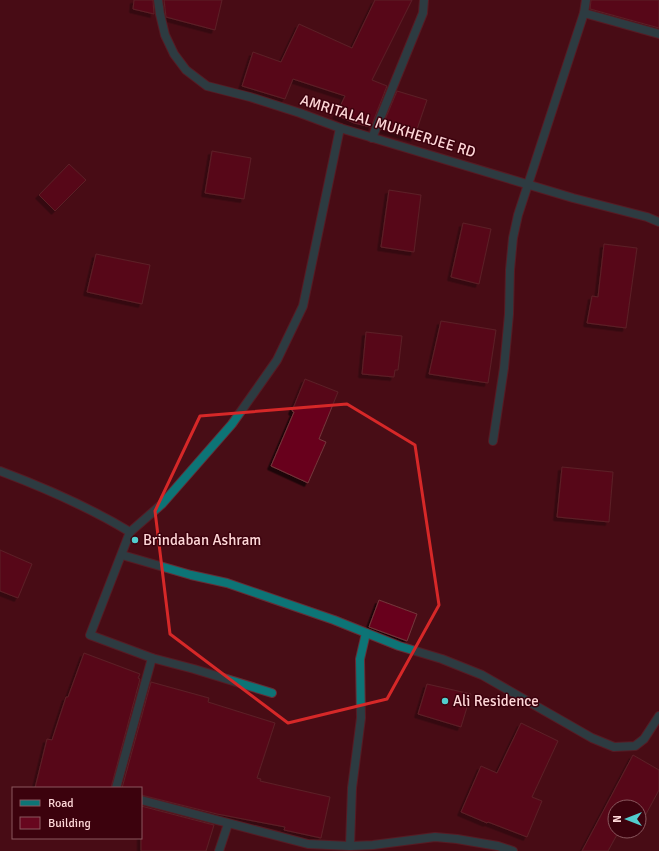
<svg xmlns="http://www.w3.org/2000/svg" width="659" height="851" viewBox="0 0 659 851" font-family="Signika,sans-serif">
  <style>
    .building { fill: #67061e; stroke: #74363b; filter: url(#shadow) }
    .lines { fill: none; stroke-linecap: round; stroke-linejoin: round }
    .street-casing { stroke: #652d35; stroke-width: 10 }
    .street { stroke: #0d7476; stroke-width: 8 }
    .marked { fill: none; stroke: #d62828; stroke-width: 3; stroke-linejoin: round }
    .poi-dot { fill: #52cdce; stroke: #3c020d; stroke-width: 1.5 }
    .labels { text-anchor: middle; dominant-baseline: central; stroke-width: 3; stroke-linejoin: round; paint-order: stroke }
    .street-label { font-size: 15px; fill: #fed7d8; stroke: #3c020d }
    .poi-label { font-size: 15px; fill: #fed7d8; stroke: #3c020d; text-anchor: start }
  </style>
  <defs>
    <filter id="shadow"><feDropShadow dx="-3.5" dy="3.5" stdDeviation="0" flood-color="#0009"/></filter>
  </defs>
  <rect width="100%" height="100%" fill="#480d16"/>
  <!-- building -->
  <g class="building">
    <path d="M 134,0 L 153,0 L 154,14 L 133,9 Z"/>
    <path d="M 164,0 L 222,0 L 215,30 L 166,17 Z"/>
    <path d="M 375,0 L 412,0 L 372,80 L 387,86 L 371,127 L 354,123 L 336,115 L 345,96 L 293,79 L 285,99 L 242,86 L 253,52 L 281,62 L 299,24 L 352,48 Z"/>
    <path d="M 591,0 L 659,0 L 659,28 L 590,9 Z"/>
    <path d="M 397,91 L 427,100 L 414,138 L 381,129 Z"/>
    <path d="M 212,151 L 251,158 L 244,199 L 205,193 Z"/>
    <path d="M 69,164 L 86,180 L 55,211 L 39,195 Z"/>
    <path d="M 389,190 L 421,195 L 414,252 L 381,247 Z"/>
    <path d="M 463,223 L 491,229 L 479,284 L 451,277 Z"/>
    <path d="M 604,244 L 637,248 L 626,328 L 587,323 L 592,296 L 598,297 Z"/>
    <path d="M 96,254 L 150,265 L 142,304 L 87,292 Z"/>
    <path d="M 441,321 L 496,330 L 488,383 L 429,374 Z"/>
    <path d="M 366,332 L 402,336 L 398,370 L 395,370 L 394,377 L 362,374 Z"/>
    <path d="M 305,379 L 338,392 L 319,439 L 326,442 L 308,483 L 271,466 L 294,412 L 292,411 Z"/>
    <path d="M 562,467 L 613,472 L 609,522 L 557,517 Z"/>
    <path d="M 0,550 L 32,564 L 18,598 L 0,591 Z"/>
    <path d="M 379,600 L 417,614 L 407,641 L 369,627 Z"/>
    <path d="M 84,653 L 140,674 L 138,678 L 140,679 L 111,788 L 35,788 L 47,739 L 52,740 L 66,697 L 68,697 Z"/>
    <path d="M 151,682 L 209,698 L 208,702 L 275,723 L 257,778 L 261,779 L 260,781 L 330,797 L 321,838 L 284,830 L 285,827 L 217,814 L 141,795 L 141,788 L 122,788 Z"/>
    <path d="M 427,684 L 471,694 L 461,727 L 418,714 Z"/>
    <path d="M 521,723 L 558,741 L 532,797 L 542,801 L 527,837 L 488,822 L 487,823 L 461,812 L 481,766 L 497,773 Z"/>
    <path d="M 633,755 L 659,770 L 659,790 L 645,816 L 639,813 L 639,807 L 615,807 L 615,831 L 619,831 L 608,851 L 582,851 Z"/>
    <path d="M 141,806 L 214,825 L 206,851 L 141,851 Z"/>
  </g>
  <g class="lines">
    <defs>
      <g id="street">
        <path d="M 158,0 L 160,14 L 165,35 L 174,54 L 186,70 L 207,86 L 250,97 L 300,113 L 340,128 L 573,198 L 647,217 L 659,222"/>
        <path d="M 584,13 L 659,34"/>
        <path d="M 372,138 L 423,13 L 424,0"/>
        <path d="M 493,441 L 504,368 L 509,314 L 510,270 L 513,238 L 518,215 L 584,13 L 586,0"/>
        <path d="M 0,471 C 45,488 89,507 130,532 L 90,635 L 152,658 L 194,669 L 272,693"/>
        <path d="M 130,532 L 162,504 L 232,424 L 277,360 L 303,306 L 340,128"/>
        <path d="M 122,555 L 191,575 L 227,583 L 334,620 L 399,646 L 442,659 L 482,675 L 592,738 L 614,747 L 635,746 L 644,739 L 659,716"/>
        <path d="M 116,788 L 152,658"/>
        <path d="M 141,800 L 308,844 L 350,846 L 373,845 L 435,837 L 457,839 L 498,846 L 513,851"/>
        <path d="M 350,846 L 352,788 L 361,718 L 360,659 L 366,633"/>
        <path d="M 219,851 L 228,824"/>
      </g>
    </defs>
    <!-- street casing -->
    <use href="#street" class="street-casing"/>
    <!-- street -->
    <use href="#street" class="street"/>
  </g>
  <!-- marked area -->
  <path d="M0 0H659V851H0ZM 347,404 L 415,445 L 439,605 L 387,699 L 288,723 L 170,634 L 155,511 L 200,416 Z" fill="#480d16" fill-opacity=".55" fill-rule="evenodd"/>
  <path class="marked" d="M 347,404 L 415,445 L 439,605 L 387,699 L 288,723 L 170,634 L 155,511 L 200,416 Z"/>
  <!-- markers -->
  <g class="poi-dot">
    <circle cx="135" cy="540" r="4"/>
    <circle cx="445" cy="701" r="4"/>
  </g>
  <g class="labels">
    <!-- street labels -->
    <g class="street-label">
      <text transform="translate(388 126) rotate(17)">AMRITALAL MUKHERJEE RD</text>
    </g>
    <!-- poi labels -->
    <g class="poi-label">
      <text x="143" y="540">Brindaban Ashram</text>
      <text x="453" y="701">Ali Residence</text>
    </g>
  </g>
  <!-- legend -->
  <rect x="12" y="787" width="130" height="52" fill="#3c020d" stroke="#8a575e"/>
  <rect x="20" y="800" width="20" height="6" fill="#0d7476" stroke="#8a575e"/>
  <text x="48" y="807" font-size="12" fill="#fed7d8">Road</text>
  <rect x="20" y="817" width="20" height="12" fill="#67061e" stroke="#8a575e"/>
  <text x="48" y="827" font-size="12" fill="#fed7d8">Building</text>
  <!-- north arrow -->
  <g transform="translate(627 819) rotate(270)"><circle r="19" fill="#3c020d" stroke="#8a575e"/>
  <path d="M0-3L7 15L0 10L-7 15Z" fill="#52cdce"/>
  <text y="-6" font-size="11" font-weight="bold" text-anchor="middle" fill="#fed7d8">N</text>
  </g>
</svg>
